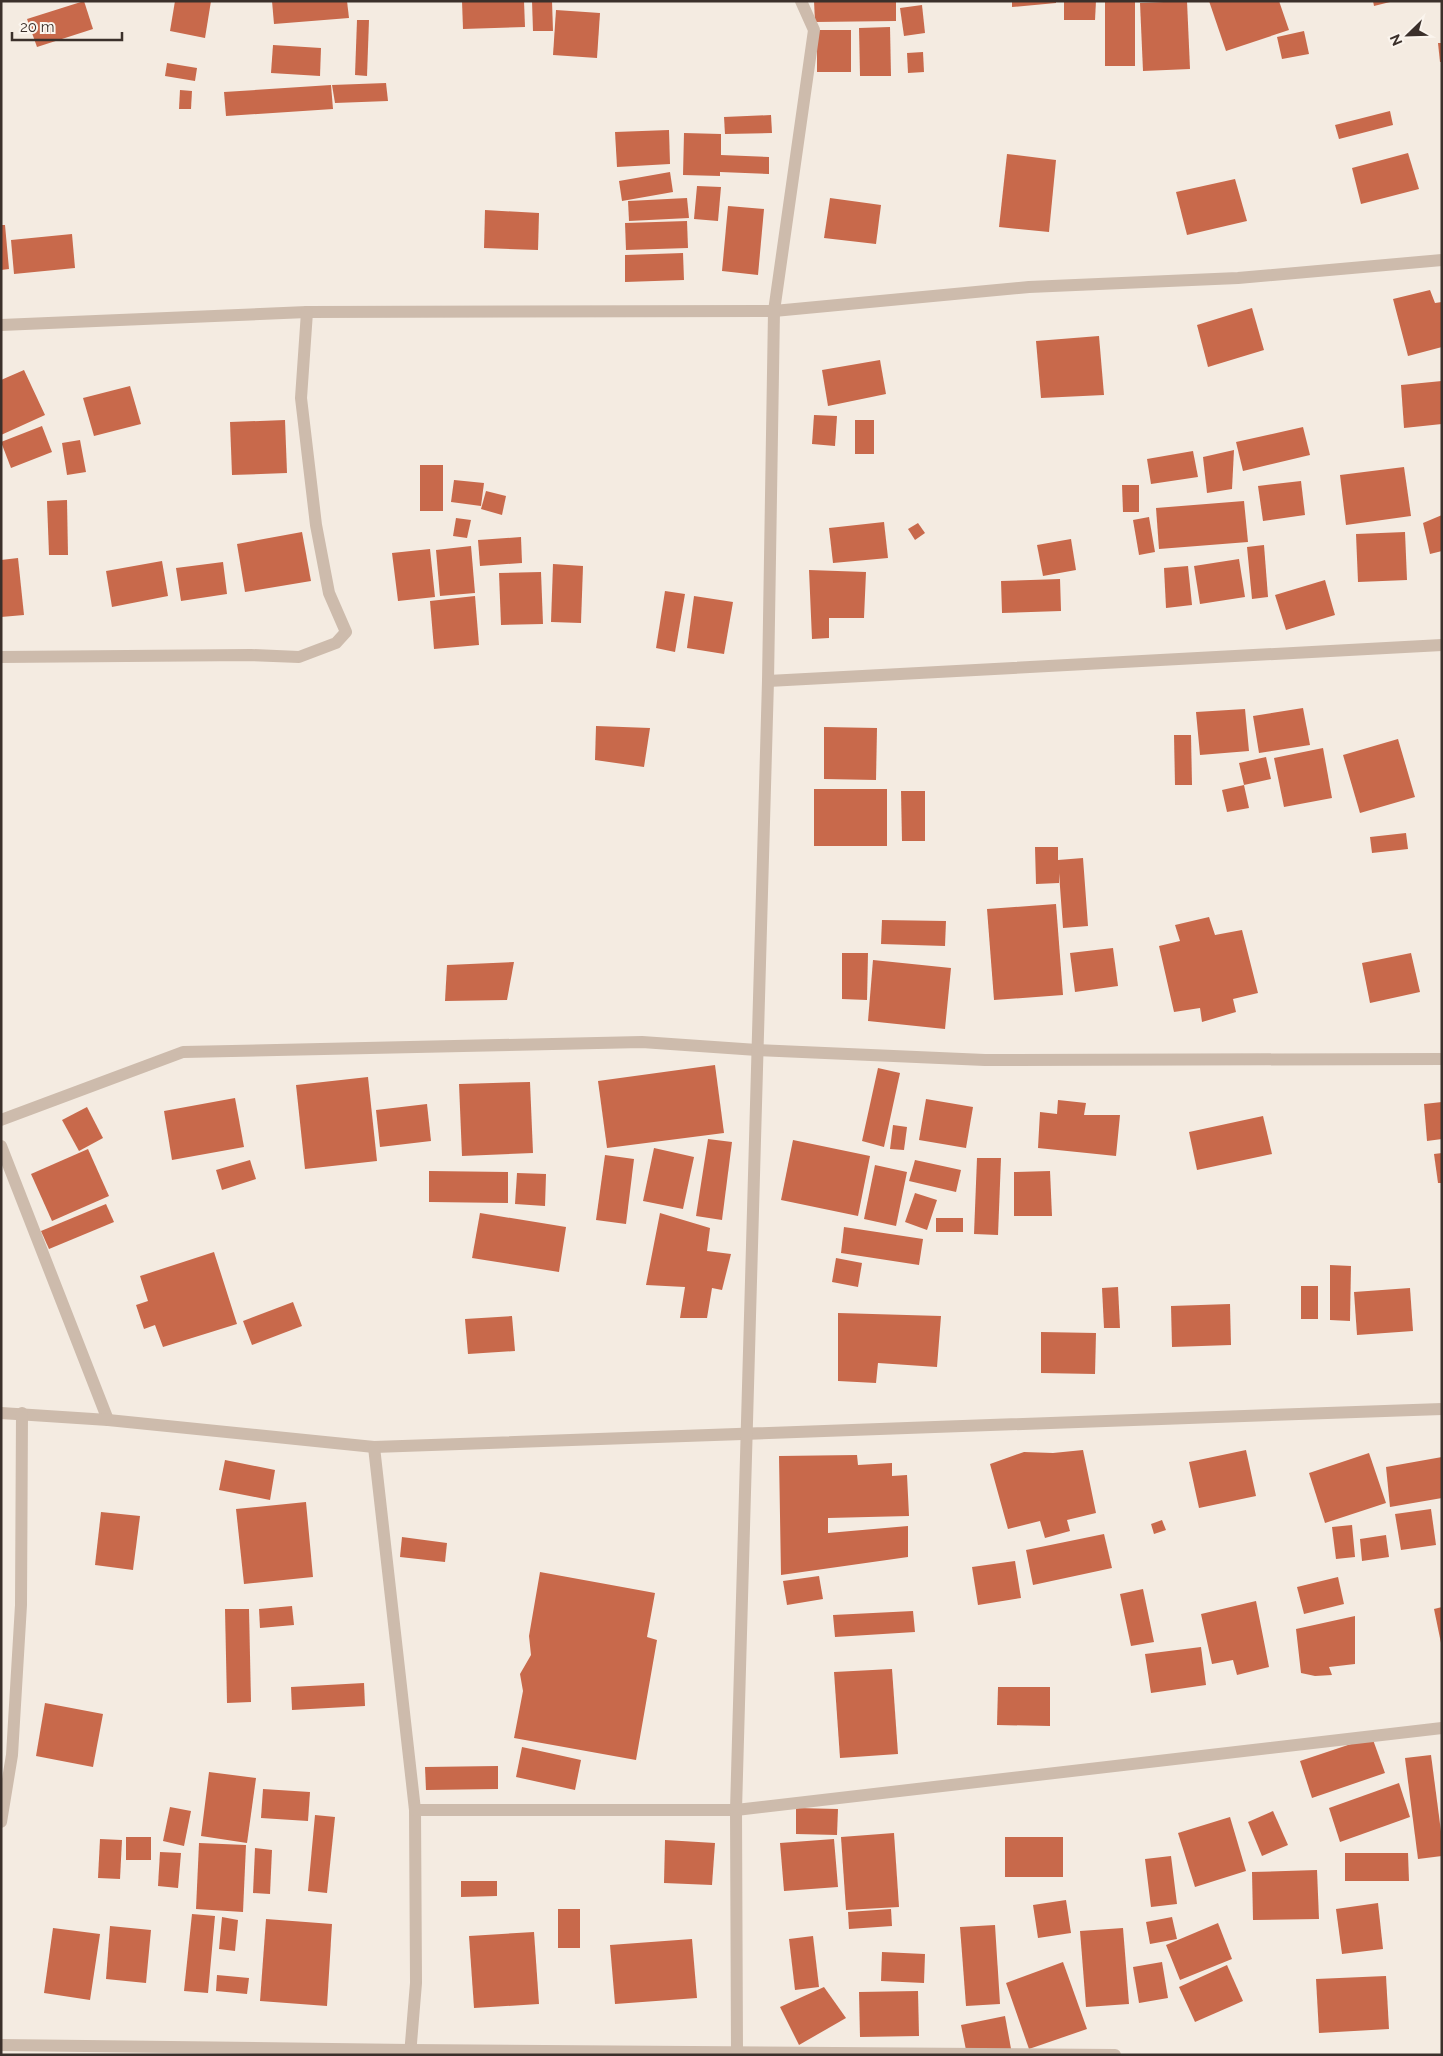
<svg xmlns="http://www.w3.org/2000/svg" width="1443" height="2056" viewBox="0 0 1443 2056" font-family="Raleway,sans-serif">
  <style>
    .building { fill: #c8694b }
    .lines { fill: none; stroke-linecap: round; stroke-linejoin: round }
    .minor { stroke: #cdbbac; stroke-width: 12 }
  </style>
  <rect width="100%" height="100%" fill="#f4ebe1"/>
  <!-- building -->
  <g class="building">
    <path d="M 84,1 L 93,29 L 37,47 L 27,19 Z"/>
    <path d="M 175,1 L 211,1 L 205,38 L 170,31 Z"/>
    <path d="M 272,1 L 347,1 L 349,18 L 274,24 Z"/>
    <path d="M 462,1 L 524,1 L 525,27 L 463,29 Z"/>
    <path d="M 532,1 L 552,1 L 553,31 L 533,31 Z"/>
    <path d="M 814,1 L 896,1 L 896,21 L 815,22 Z"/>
    <path d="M 1012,1 L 1056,1 L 1056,3 L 1012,7 Z"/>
    <path d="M 1064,1 L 1096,1 L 1095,20 L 1064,20 Z"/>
    <rect x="1105" y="1" width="30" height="65"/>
    <path d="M 1187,1 L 1190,69 L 1143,71 L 1140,3 Z"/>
    <path d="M 1209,1 L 1279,1 L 1289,30 L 1226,51 Z"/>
    <path d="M 1373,1 L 1390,1 L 1390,2 L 1374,6 Z"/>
    <path d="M 922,5 L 925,33 L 904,36 L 900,8 Z"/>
    <path d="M 556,10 L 600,13 L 597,58 L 553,55 Z"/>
    <path d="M 357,20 L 369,20 L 367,76 L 355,75 Z"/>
    <path d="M 890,27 L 891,76 L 860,76 L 859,28 Z"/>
    <rect x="817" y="30" width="34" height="42"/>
    <path d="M 1304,31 L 1309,54 L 1282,59 L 1277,37 Z"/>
    <path d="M 1438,43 L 1442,43 L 1442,62 L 1440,62 Z"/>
    <path d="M 273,45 L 321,48 L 320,76 L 271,73 Z"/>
    <path d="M 923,52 L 924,72 L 908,73 L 907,53 Z"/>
    <path d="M 167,63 L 197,68 L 195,81 L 165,76 Z"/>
    <path d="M 386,83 L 388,101 L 335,103 L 332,85 Z"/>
    <path d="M 331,85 L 333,109 L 226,116 L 224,92 Z"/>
    <path d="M 180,90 L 192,91 L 191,109 L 179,109 Z"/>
    <path d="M 1390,111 L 1393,125 L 1339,139 L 1335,125 Z"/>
    <path d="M 771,115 L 772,133 L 725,134 L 724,117 Z"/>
    <path d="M 669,130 L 670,164 L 617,167 L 615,132 Z"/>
    <path d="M 684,133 L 721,134 L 721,162 L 721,155 L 769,157 L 769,174 L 720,172 L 720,176 L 683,175 Z"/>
    <path d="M 1408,153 L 1419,189 L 1361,204 L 1352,168 Z"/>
    <path d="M 1007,154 L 1056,160 L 1049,232 L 999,227 Z"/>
    <path d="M 670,172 L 673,192 L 622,201 L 619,181 Z"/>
    <path d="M 1235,179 L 1247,221 L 1187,235 L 1176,192 Z"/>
    <path d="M 697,186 L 721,187 L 718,221 L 694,219 Z"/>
    <path d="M 687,198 L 689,218 L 629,221 L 628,201 Z"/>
    <path d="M 830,198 L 881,205 L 876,244 L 824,238 Z"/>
    <path d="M 728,206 L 764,209 L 758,275 L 722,271 Z"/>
    <path d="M 485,210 L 539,213 L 538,250 L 484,248 Z"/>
    <path d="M 687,221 L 688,248 L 626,250 L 625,223 Z"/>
    <path d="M 1,225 L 5,225 L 9,269 L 1,270 Z"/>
    <path d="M 72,234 L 75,268 L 14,274 L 11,240 Z"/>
    <path d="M 683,253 L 684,280 L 625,282 L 625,255 Z"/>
    <path d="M 1430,290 L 1435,303 L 1442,302 L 1442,347 L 1408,356 L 1393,299 Z"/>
    <path d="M 1252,308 L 1264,350 L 1208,367 L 1197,325 Z"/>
    <path d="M 1099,336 L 1104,395 L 1041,398 L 1036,341 Z"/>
    <path d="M 880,360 L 886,394 L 828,406 L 822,370 Z"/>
    <path d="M 24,370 L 45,415 L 1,435 L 1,380 Z"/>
    <path d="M 1442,381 L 1442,424 L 1404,428 L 1401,385 Z"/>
    <path d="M 130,386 L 141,424 L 94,436 L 83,398 Z"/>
    <path d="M 814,415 L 837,416 L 835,446 L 812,444 Z"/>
    <path d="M 285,420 L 287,473 L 232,475 L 230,422 Z"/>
    <rect x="855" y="420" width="19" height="34"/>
    <path d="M 42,426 L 52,452 L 11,468 L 1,442 Z"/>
    <path d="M 1303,427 L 1310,455 L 1243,471 L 1236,442 Z"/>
    <path d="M 80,440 L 86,472 L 67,475 L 62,443 Z"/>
    <path d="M 1234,450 L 1232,489 L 1207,493 L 1203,457 Z"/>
    <path d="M 1193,451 L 1198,477 L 1151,484 L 1147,459 Z"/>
    <rect x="420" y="465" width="23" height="46"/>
    <path d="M 1404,467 L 1411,516 L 1346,525 L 1340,475 Z"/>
    <path d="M 454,480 L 484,483 L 481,506 L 451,502 Z"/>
    <path d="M 1301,481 L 1305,515 L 1263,521 L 1258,486 Z"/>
    <path d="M 1122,485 L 1139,485 L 1139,512 L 1123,512 Z"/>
    <path d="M 486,491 L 506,496 L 502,515 L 481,509 Z"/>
    <path d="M 67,500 L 68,555 L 49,555 L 47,501 Z"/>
    <path d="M 1244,501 L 1248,542 L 1159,549 L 1156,508 Z"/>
    <path d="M 1442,515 L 1442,551 L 1430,554 L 1423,523 Z"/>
    <path d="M 1149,517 L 1155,552 L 1139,555 L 1133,520 Z"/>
    <path d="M 456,518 L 471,520 L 467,538 L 453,536 Z"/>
    <path d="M 884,522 L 888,558 L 833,563 L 829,528 Z"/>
    <path d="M 918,523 L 925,533 L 915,540 L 908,529 Z"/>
    <path d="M 302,532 L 311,581 L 245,592 L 237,544 Z"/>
    <path d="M 1405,532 L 1407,580 L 1358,582 L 1356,534 Z"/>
    <path d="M 521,537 L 522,563 L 480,566 L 478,540 Z"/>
    <path d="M 1071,539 L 1076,570 L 1043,576 L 1037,545 Z"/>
    <path d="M 1264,545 L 1268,597 L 1252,599 L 1247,547 Z"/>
    <path d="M 471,546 L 475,593 L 440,596 L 436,550 Z"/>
    <path d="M 430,549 L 435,597 L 398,601 L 392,553 Z"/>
    <path d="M 18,558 L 24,615 L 1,617 L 1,560 Z"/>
    <path d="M 1239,559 L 1245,597 L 1200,604 L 1194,566 Z"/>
    <path d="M 162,561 L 168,596 L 112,607 L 106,571 Z"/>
    <path d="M 223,562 L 227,594 L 181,601 L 176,568 Z"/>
    <path d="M 553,564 L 583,566 L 581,623 L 551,622 Z"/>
    <path d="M 1188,566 L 1192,605 L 1166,608 L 1164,568 Z"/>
    <path d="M 809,570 L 866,572 L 864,618 L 829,618 L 829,638 L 812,639 Z"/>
    <path d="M 541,572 L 543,624 L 501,625 L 499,573 Z"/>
    <path d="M 1060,579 L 1061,611 L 1002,613 L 1001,581 Z"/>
    <path d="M 1325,580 L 1335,615 L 1286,630 L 1275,595 Z"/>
    <path d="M 665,591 L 685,594 L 675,652 L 656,648 Z"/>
    <path d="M 475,596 L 479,645 L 434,649 L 430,601 Z"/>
    <path d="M 694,596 L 733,602 L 724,654 L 687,648 Z"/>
    <path d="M 1303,708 L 1310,745 L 1259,753 L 1253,716 Z"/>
    <path d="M 1245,709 L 1249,751 L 1200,755 L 1196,712 Z"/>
    <path d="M 596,726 L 650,728 L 644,767 L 595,760 Z"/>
    <path d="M 824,727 L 877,728 L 876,780 L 824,779 Z"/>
    <path d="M 1174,735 L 1191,735 L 1192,785 L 1175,785 Z"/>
    <path d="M 1398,739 L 1415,797 L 1360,813 L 1343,755 Z"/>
    <path d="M 1323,748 L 1332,798 L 1284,807 L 1274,758 Z"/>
    <path d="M 1266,757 L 1271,779 L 1244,785 L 1239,763 Z"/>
    <path d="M 1244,785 L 1249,808 L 1227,812 L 1222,790 Z"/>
    <rect x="814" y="789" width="73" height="57"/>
    <path d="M 901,791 L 925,791 L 925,841 L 902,841 Z"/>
    <path d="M 1406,833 L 1408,849 L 1372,853 L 1370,837 Z"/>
    <path d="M 1035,847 L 1058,847 L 1058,860 L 1083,858 L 1088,926 L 1063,928 L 1059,873 L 1059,883 L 1036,884 Z"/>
    <path d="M 1056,904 L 1063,995 L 994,1000 L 987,909 Z"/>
    <path d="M 1209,917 L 1215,935 L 1242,930 L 1258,993 L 1233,999 L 1236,1012 L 1202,1022 L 1200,1008 L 1174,1012 L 1159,946 L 1180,941 L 1175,925 Z"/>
    <path d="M 882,920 L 946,921 L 945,946 L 881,944 Z"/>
    <path d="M 1113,948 L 1118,986 L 1075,992 L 1070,953 Z"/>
    <path d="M 842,953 L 868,953 L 867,1000 L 842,999 Z"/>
    <path d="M 1411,953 L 1420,992 L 1370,1003 L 1362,963 Z"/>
    <path d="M 873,960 L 951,968 L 945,1029 L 868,1021 Z"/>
    <path d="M 514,962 L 507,1000 L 445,1001 L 447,965 Z"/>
    <path d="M 715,1065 L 724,1133 L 607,1148 L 598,1081 Z"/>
    <path d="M 878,1068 L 900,1073 L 884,1147 L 862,1141 Z"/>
    <path d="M 368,1077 L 377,1161 L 305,1169 L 296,1085 Z"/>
    <path d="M 530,1082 L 533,1153 L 462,1156 L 459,1084 Z"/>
    <path d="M 235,1098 L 244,1147 L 172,1160 L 164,1111 Z"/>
    <path d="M 926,1099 L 973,1107 L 966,1148 L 919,1140 Z"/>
    <path d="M 1058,1100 L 1086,1103 L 1084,1115 L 1120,1115 L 1116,1156 L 1038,1148 L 1040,1112 L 1057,1114 Z"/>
    <path d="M 1442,1102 L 1442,1139 L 1427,1141 L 1424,1104 Z"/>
    <path d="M 427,1104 L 431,1141 L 380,1147 L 376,1110 Z"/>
    <path d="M 87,1107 L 103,1138 L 79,1151 L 62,1120 Z"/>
    <path d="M 1263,1116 L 1272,1154 L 1197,1170 L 1189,1132 Z"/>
    <path d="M 893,1125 L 907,1127 L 904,1150 L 890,1149 Z"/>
    <path d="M 708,1139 L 732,1142 L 722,1220 L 696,1216 Z"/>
    <path d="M 793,1140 L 870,1156 L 858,1216 L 781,1200 Z"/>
    <path d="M 654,1148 L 694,1157 L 683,1209 L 643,1201 Z"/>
    <path d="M 88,1149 L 109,1196 L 52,1221 L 31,1174 Z"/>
    <path d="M 1442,1153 L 1442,1183 L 1438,1183 L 1434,1154 Z"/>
    <path d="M 605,1155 L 634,1159 L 626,1224 L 596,1220 Z"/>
    <path d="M 977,1158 L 1001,1158 L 998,1235 L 974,1234 Z"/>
    <path d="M 250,1160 L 256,1179 L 222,1190 L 216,1170 Z"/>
    <path d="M 915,1160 L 961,1170 L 956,1192 L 909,1181 Z"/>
    <path d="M 875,1165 L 907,1172 L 896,1226 L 864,1219 Z"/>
    <path d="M 429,1171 L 508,1172 L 508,1203 L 429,1202 Z"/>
    <path d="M 1050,1171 L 1052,1216 L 1014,1216 L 1014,1172 Z"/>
    <path d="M 517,1173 L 546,1174 L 545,1206 L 515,1204 Z"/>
    <path d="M 915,1193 L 937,1200 L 927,1230 L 905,1222 Z"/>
    <path d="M 106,1204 L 114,1222 L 49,1249 L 41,1231 Z"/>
    <path d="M 480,1213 L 566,1227 L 559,1272 L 472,1258 Z"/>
    <path d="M 660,1213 L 710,1228 L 707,1251 L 731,1254 L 722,1290 L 712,1288 L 707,1318 L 680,1318 L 685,1287 L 646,1285 Z"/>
    <rect x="936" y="1218" width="27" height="14"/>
    <path d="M 844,1227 L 923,1239 L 919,1265 L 841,1253 Z"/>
    <path d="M 214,1252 L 237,1324 L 163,1347 L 155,1325 L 144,1329 L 136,1305 L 148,1301 L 140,1276 Z"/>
    <path d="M 836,1258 L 862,1263 L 858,1287 L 832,1282 Z"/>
    <path d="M 1330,1265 L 1351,1266 L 1350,1321 L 1330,1320 Z"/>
    <rect x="1301" y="1286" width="17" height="33"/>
    <path d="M 1118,1287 L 1120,1328 L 1104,1328 L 1102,1288 Z"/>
    <path d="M 1410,1288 L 1413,1331 L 1357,1335 L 1354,1292 Z"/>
    <path d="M 293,1302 L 302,1326 L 252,1345 L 243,1321 Z"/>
    <path d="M 1230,1304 L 1231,1345 L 1172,1347 L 1171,1306 Z"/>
    <path d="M 838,1313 L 941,1316 L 937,1367 L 878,1363 L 876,1383 L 838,1381 Z"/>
    <path d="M 512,1316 L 515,1351 L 468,1354 L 465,1319 Z"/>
    <path d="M 1041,1332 L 1096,1333 L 1095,1374 L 1041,1373 Z"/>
    <path d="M 1083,1450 L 1096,1513 L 1067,1520 L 1070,1531 L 1045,1538 L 1040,1521 L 1008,1529 L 990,1464 L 1024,1452 L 1053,1453 Z"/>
    <path d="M 1246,1450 L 1256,1496 L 1199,1508 L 1189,1462 Z"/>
    <path d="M 1369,1453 L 1386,1503 L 1325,1523 L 1309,1473 Z"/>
    <path d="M 857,1455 L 858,1465 L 892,1463 L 892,1476 L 907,1475 L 909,1516 L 828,1518 L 828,1533 L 908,1526 L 908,1557 L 781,1575 L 779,1456 Z"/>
    <path d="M 1442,1457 L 1442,1498 L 1390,1507 L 1386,1467 Z"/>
    <path d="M 225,1460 L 275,1470 L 270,1500 L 219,1490 Z"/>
    <path d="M 306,1502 L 313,1577 L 244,1584 L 236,1509 Z"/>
    <path d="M 1431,1509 L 1436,1545 L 1401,1550 L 1395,1514 Z"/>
    <path d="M 101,1512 L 140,1516 L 133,1570 L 95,1565 Z"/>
    <path d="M 1162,1520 L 1166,1530 L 1154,1534 L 1151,1524 Z"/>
    <path d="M 1352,1525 L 1355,1557 L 1336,1559 L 1332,1527 Z"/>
    <path d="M 1104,1534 L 1112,1568 L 1033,1585 L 1026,1550 Z"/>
    <path d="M 1386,1535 L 1389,1557 L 1362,1561 L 1360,1539 Z"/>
    <path d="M 402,1537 L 447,1543 L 445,1562 L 400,1557 Z"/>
    <path d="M 1015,1561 L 1021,1598 L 978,1605 L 972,1567 Z"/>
    <path d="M 540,1572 L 655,1593 L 647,1637 L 657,1640 L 636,1760 L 514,1738 L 523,1691 L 520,1674 L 531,1655 L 529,1636 Z"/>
    <path d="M 819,1576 L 823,1599 L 787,1605 L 783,1581 Z"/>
    <path d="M 1338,1577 L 1344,1604 L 1304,1614 L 1297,1587 Z"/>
    <path d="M 1143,1589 L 1154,1642 L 1131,1646 L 1120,1594 Z"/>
    <path d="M 1256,1601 L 1269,1667 L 1237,1675 L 1233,1660 L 1212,1664 L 1201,1614 Z"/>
    <path d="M 292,1606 L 294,1625 L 260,1628 L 259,1609 Z"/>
    <path d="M 1442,1607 L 1442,1643 L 1441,1643 L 1434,1609 Z"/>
    <path d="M 225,1609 L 249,1609 L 251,1702 L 227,1703 Z"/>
    <path d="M 913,1611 L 915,1632 L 835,1637 L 833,1615 Z"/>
    <path d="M 1355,1616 L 1355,1664 L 1329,1667 L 1332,1675 L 1315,1676 L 1301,1673 L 1296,1629 Z"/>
    <path d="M 1201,1647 L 1206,1685 L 1151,1693 L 1145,1654 Z"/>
    <path d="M 892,1669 L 898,1754 L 840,1758 L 834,1672 Z"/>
    <path d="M 364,1683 L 365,1706 L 292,1710 L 291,1687 Z"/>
    <path d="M 998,1687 L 1050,1687 L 1050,1726 L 997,1725 Z"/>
    <path d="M 45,1703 L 103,1714 L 93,1767 L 36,1756 Z"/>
    <path d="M 1372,1737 L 1385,1773 L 1312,1798 L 1300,1761 Z"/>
    <path d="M 522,1747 L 581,1760 L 575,1790 L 516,1777 Z"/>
    <path d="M 1431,1755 L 1442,1839 L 1442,1856 L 1418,1859 L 1405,1758 Z"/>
    <path d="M 498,1766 L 498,1789 L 426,1790 L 425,1767 Z"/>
    <path d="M 209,1772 L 256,1778 L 247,1843 L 201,1836 Z"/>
    <path d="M 1399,1783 L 1410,1817 L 1340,1842 L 1329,1808 Z"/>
    <path d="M 263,1789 L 310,1792 L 308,1821 L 261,1818 Z"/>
    <path d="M 170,1807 L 191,1811 L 184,1846 L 163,1841 Z"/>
    <path d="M 796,1808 L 838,1809 L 837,1835 L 796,1834 Z"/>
    <path d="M 1273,1811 L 1288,1845 L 1262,1856 L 1248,1822 Z"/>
    <path d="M 315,1815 L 335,1817 L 327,1893 L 308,1891 Z"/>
    <path d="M 1230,1817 L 1246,1871 L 1195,1887 L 1178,1833 Z"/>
    <path d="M 894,1833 L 899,1907 L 846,1910 L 841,1837 Z"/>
    <rect x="126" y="1837" width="25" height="23"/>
    <rect x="1005" y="1837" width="58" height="40"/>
    <path d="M 100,1839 L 122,1840 L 120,1879 L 98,1878 Z"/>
    <path d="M 834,1839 L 838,1887 L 784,1891 L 780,1843 Z"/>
    <path d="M 665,1840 L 715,1843 L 712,1885 L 664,1883 Z"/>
    <path d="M 199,1843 L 246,1845 L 243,1912 L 196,1909 Z"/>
    <path d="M 255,1848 L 272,1850 L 270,1894 L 253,1893 Z"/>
    <path d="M 160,1852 L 181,1853 L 178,1888 L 158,1886 Z"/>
    <path d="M 1345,1853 L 1408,1853 L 1409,1881 L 1345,1881 Z"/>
    <path d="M 1171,1856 L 1177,1904 L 1151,1907 L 1145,1859 Z"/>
    <path d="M 1317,1870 L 1319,1919 L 1253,1920 L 1252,1872 Z"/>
    <path d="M 461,1881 L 497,1881 L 497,1896 L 461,1897 Z"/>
    <path d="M 1066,1900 L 1071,1933 L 1038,1938 L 1033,1905 Z"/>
    <path d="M 1378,1903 L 1383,1949 L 1342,1954 L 1336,1909 Z"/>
    <rect x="558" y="1909" width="22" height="39"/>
    <path d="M 891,1909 L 892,1926 L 849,1929 L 848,1912 Z"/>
    <path d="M 192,1914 L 215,1916 L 208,1993 L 184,1991 Z"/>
    <path d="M 222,1917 L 238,1920 L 235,1951 L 219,1949 Z"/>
    <path d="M 1172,1917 L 1177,1939 L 1150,1944 L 1146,1922 Z"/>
    <path d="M 266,1919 L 332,1924 L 327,2006 L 260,2001 Z"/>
    <path d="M 1218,1923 L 1232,1959 L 1180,1980 L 1166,1945 Z"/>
    <path d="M 995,1925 L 1000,2004 L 966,2006 L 960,1927 Z"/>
    <path d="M 110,1926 L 151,1930 L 146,1983 L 106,1979 Z"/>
    <path d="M 53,1928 L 100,1934 L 90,2000 L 44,1993 Z"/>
    <path d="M 1123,1928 L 1129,2004 L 1086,2007 L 1080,1931 Z"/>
    <path d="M 534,1932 L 539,2004 L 474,2008 L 469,1936 Z"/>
    <path d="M 813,1936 L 819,1987 L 795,1990 L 789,1939 Z"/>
    <path d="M 692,1939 L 697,1998 L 615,2004 L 610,1945 Z"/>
    <path d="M 882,1952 L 925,1954 L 924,1983 L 881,1981 Z"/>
    <path d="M 1063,1962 L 1087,2029 L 1029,2049 L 1006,1983 Z"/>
    <path d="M 1162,1962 L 1168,1998 L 1139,2003 L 1133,1967 Z"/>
    <path d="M 1227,1965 L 1243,2001 L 1195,2022 L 1179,1987 Z"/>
    <path d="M 217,1975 L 249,1978 L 247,1994 L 216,1991 Z"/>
    <path d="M 1386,1976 L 1389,2029 L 1319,2033 L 1316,1979 Z"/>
    <path d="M 824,1987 L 846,2018 L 799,2045 L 780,2007 Z"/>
    <path d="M 918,1991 L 919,2036 L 860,2037 L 859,1992 Z"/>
    <path d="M 1005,2016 L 1012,2054 L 967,2055 L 961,2025 Z"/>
  </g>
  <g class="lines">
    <!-- minor -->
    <g class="minor">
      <path d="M 1,325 L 307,312 L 774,311 L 1029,287 L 1238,278 L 1442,260"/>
      <path d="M 1,657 L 251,655 L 299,657 L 336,643 L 346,632 L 329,593 L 316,525 L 301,398 L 307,312"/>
      <path d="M 768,681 L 1442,645"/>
      <path d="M 1,1120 L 183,1052 L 642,1042 L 757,1050 L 985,1060 L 1442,1059"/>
      <path d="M 1,1146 L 108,1420"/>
      <path d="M 1,1413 L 108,1420 L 374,1447 L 1442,1409"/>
      <path d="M 374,1447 L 415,1810 L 416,1983 L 410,2055"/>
      <path d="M 415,1810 L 736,1810 L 1442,1728"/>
      <path d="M 1,1822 L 12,1755 L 21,1605 L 22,1413"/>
      <path d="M 1,2045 L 410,2050 L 1115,2055"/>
      <path d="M 737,2052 L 736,1810 L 768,681 L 774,311 L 814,30 L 801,1"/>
    </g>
  </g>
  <!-- border -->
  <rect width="1443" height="2056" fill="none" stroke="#3b302b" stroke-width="5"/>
  <!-- north arrow -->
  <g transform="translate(1408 35) rotate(247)" stroke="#fbf5ee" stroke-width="4" paint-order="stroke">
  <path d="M0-4L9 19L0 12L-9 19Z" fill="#3b302b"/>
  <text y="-8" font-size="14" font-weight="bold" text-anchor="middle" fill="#3b302b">N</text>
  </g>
  <!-- scale -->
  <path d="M12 32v8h110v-8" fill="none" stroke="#3b302b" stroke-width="2.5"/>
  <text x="20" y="32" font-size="15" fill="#3b302b" stroke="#fbf5ee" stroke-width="4" paint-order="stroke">20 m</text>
</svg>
